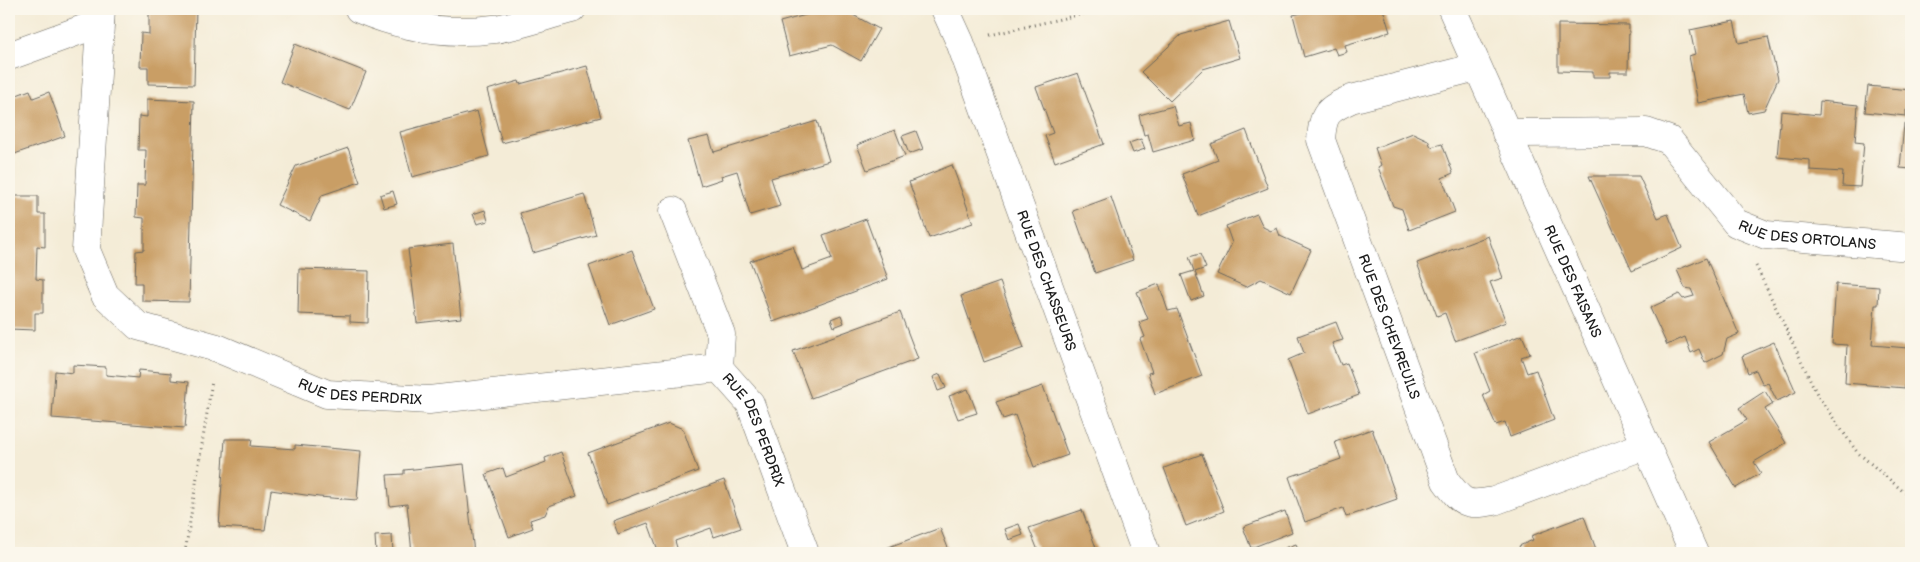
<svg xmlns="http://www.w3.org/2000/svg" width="1920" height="562" viewBox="0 0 1920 562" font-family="'Balsamiq Sans',sans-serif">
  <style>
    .building { fill: #c99e65 }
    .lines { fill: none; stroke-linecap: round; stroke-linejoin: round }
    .minor-casing { stroke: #68655d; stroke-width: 29 }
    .path { stroke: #68655d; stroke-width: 3; stroke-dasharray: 1 4; stroke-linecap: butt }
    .minor { stroke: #fff; stroke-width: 28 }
    .labels { text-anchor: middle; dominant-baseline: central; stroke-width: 4; stroke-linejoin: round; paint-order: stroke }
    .street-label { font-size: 14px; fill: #1c1c1c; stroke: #fbf7ec }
  </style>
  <rect width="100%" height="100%" fill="#fbf7ec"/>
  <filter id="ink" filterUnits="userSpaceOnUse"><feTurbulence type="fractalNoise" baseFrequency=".02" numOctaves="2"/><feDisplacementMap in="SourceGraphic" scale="10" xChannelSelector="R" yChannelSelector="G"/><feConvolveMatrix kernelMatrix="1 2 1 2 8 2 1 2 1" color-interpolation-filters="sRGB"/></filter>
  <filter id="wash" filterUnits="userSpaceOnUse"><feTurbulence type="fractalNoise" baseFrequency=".0096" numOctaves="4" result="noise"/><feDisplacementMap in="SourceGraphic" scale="20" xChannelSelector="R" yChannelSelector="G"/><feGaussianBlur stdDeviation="1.12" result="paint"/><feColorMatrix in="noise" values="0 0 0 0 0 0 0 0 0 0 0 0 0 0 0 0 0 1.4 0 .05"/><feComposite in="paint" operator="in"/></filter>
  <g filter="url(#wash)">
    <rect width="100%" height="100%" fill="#f4ecd7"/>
    <g id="blocks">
      <!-- building -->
      <g class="building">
        <path d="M 149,9 L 196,9 L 194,85 L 148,84 L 148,67 L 140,67 L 141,33 L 149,34 Z"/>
        <path d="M 828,9 L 842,9 L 879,29 L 861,61 L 832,45 L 789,56 L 780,22 Z"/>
        <path d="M 1306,9 L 1383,9 L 1390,32 L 1345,45 L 1347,52 L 1337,55 L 1334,48 L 1304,57 L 1293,15 L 1306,12 Z"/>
        <path d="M 1229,21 L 1240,58 L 1203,69 L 1170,101 L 1141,72 L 1181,35 Z"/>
        <path d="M 1734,21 L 1739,43 L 1768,37 L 1778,79 L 1764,110 L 1748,113 L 1744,94 L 1698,103 L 1689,56 L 1695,54 L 1690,30 Z"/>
        <path d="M 1558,24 L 1629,25 L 1628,72 L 1610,72 L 1610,77 L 1593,77 L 1593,72 L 1558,71 Z"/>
        <path d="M 295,44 L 366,72 L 350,110 L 280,82 Z"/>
        <path d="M 587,66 L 601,117 L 502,143 L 487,90 L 519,81 L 520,84 Z"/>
        <path d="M 1078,73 L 1104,144 L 1055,162 L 1045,136 L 1053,133 L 1036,87 Z"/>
        <path d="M 1868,86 L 1911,90 L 1911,111 L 1906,110 L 1906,116 L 1865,112 Z"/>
        <path d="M 30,90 L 33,98 L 49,92 L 65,136 L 9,156 L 9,98 Z"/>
        <path d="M 147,99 L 194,101 L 189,302 L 142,301 L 142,283 L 135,283 L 136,251 L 144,250 L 144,218 L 136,217 L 137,185 L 145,185 L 146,150 L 138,150 L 139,116 L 147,117 Z"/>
        <path d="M 1820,101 L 1858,105 L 1855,142 L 1864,143 L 1860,187 L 1842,186 L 1843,172 L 1810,170 L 1810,160 L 1777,157 L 1781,111 L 1819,115 Z"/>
        <path d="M 1173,106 L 1179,126 L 1191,123 L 1195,140 L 1153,152 L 1148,134 L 1144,135 L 1139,115 Z"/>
        <path d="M 477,111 L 489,156 L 412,177 L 400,132 Z"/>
        <path d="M 817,121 L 829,161 L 771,178 L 780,206 L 750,215 L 737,171 L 721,176 L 722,179 L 701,186 L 688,141 L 709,136 L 714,152 Z"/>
        <path d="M 1904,124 L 1911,125 L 1911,169 L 1900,168 Z"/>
        <path d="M 895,130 L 905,156 L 867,170 L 857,145 Z"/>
        <path d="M 1246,130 L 1268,188 L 1198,216 L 1182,174 L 1218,160 L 1211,144 Z"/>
        <path d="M 916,131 L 923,149 L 909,154 L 902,136 Z"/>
        <path d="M 1413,133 L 1428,140 L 1431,147 L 1442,144 L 1453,173 L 1442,178 L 1455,212 L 1409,230 L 1402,209 L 1393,206 L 1390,198 L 1378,167 L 1381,165 L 1375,148 Z"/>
        <path d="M 1141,139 L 1145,149 L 1133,153 L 1129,143 Z"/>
        <path d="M 348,148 L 360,182 L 322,195 L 310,221 L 277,205 L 296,166 Z"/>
        <path d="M 952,165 L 973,223 L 929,238 L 909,182 Z"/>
        <path d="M 1589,176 L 1639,176 L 1658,218 L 1668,214 L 1682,248 L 1632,271 Z"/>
        <path d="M 393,191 L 397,204 L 384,208 L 380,195 Z"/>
        <path d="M 584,194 L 596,235 L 533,253 L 520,213 Z"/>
        <path d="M 9,196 L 38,196 L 38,214 L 45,214 L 45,247 L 37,246 L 36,279 L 43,280 L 43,313 L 35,313 L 35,330 L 9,329 Z"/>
        <path d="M 1111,197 L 1133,260 L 1095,273 L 1073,211 Z"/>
        <path d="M 485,210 L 488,221 L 477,224 L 473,214 Z"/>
        <path d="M 1257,214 L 1263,227 L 1271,231 L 1277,228 L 1280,236 L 1311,250 L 1291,293 L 1261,279 L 1246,287 L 1217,274 L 1232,243 L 1226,226 Z"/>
        <path d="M 866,219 L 888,279 L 773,322 L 750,261 L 793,246 L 802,270 L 832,259 L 823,235 Z"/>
        <path d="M 1488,236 L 1503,278 L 1490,282 L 1506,322 L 1455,341 L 1445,313 L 1437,316 L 1417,263 Z"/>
        <path d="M 453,244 L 461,318 L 417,323 L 408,249 Z"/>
        <path d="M 632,250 L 654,309 L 610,325 L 589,266 Z"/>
        <path d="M 1200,254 L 1206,268 L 1195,272 L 1204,296 L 1191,301 L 1181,275 L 1194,271 L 1189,257 Z"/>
        <path d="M 1706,258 L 1739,334 L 1727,339 L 1723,354 L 1705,363 L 1699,349 L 1691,353 L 1685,337 L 1667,345 L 1650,308 L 1679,294 L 1683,299 L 1694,296 L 1691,289 L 1685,288 L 1677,270 Z"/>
        <path d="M 299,269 L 369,271 L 368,323 L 350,322 L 350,316 L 298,314 Z"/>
        <path d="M 1000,282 L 1024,348 L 984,362 L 961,296 Z"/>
        <path d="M 1159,284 L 1168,311 L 1177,309 L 1202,376 L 1155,394 L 1148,373 L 1152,372 L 1140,339 L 1145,337 L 1139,322 L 1148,319 L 1137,292 Z"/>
        <path d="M 1836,284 L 1879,287 L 1878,305 L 1875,305 L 1872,345 L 1908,348 L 1905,388 L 1845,383 L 1847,345 L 1832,344 Z"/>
        <path d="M 900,312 L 918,359 L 811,398 L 793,351 Z"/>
        <path d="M 841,315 L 844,323 L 834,327 L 831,319 Z"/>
        <path d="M 1336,322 L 1343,340 L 1332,343 L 1341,365 L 1347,363 L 1359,395 L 1308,414 L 1288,360 L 1304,353 L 1298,336 Z"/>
        <path d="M 1522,335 L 1530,354 L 1521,357 L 1527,373 L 1536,370 L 1554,420 L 1510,437 L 1505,422 L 1496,425 L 1488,407 L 1483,395 L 1490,391 L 1475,353 Z"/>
        <path d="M 1774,342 L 1796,392 L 1777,401 L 1768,383 L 1763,385 L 1756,370 L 1748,373 L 1742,356 Z"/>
        <path d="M 73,365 L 106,367 L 106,375 L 138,378 L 139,370 L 171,373 L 171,380 L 189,382 L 185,428 L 52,418 L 55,371 L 73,373 Z"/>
        <path d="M 940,374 L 946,388 L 938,391 L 933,377 Z"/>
        <path d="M 1043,386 L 1068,455 L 1034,467 L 1015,415 L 1003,419 L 996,402 Z"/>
        <path d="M 968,389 L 977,413 L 958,419 L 949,396 Z"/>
        <path d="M 1765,391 L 1773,404 L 1765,409 L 1786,443 L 1754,462 L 1761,473 L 1736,488 L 1709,442 L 1747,420 L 1739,408 Z"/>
        <path d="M 669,423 L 683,429 L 698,471 L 607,505 L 588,453 Z"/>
        <path d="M 1372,429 L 1397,499 L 1346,517 L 1343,508 L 1305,522 L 1289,477 L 1341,459 L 1335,442 Z"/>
        <path d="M 225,439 L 252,439 L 251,446 L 295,449 L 295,445 L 361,451 L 357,500 L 319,497 L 271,490 L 265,530 L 219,527 Z"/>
        <path d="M 561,452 L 577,496 L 549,506 L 545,515 L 530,520 L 533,528 L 509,537 L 486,474 L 503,468 L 506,477 L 546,462 L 545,458 Z"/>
        <path d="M 1202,454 L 1224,511 L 1186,526 L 1164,468 Z"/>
        <path d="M 464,464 L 474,553 L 412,553 L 407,504 L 390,506 L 387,475 L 404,474 L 404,470 Z"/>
        <path d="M 724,480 L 741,528 L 714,537 L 711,528 L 675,541 L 678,551 L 672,553 L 659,553 L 648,523 L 618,534 L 613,521 Z"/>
        <path d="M 1082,510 L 1098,553 L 1039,553 L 1029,528 Z"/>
        <path d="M 1285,511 L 1292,532 L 1251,548 L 1243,527 Z"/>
        <path d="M 1584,516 L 1597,552 L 1522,553 L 1519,546 L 1533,540 L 1531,536 Z"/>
        <path d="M 1019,524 L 1023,535 L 1009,540 L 1005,529 Z"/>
        <path d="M 940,528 L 950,553 L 888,553 L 886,548 Z"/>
        <path d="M 392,535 L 393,553 L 376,553 L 375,536 Z"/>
        <path d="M 1296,544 L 1300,553 L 1286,553 L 1285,548 Z"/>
      </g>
    </g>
  </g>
  <g filter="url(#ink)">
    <use href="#blocks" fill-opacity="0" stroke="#68655d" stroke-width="1"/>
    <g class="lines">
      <defs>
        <g id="minor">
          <path id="s1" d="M 101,9 L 86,250 L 105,295 L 138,326 L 217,348 L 327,394 L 429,400 L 719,368"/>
          <path d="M 359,9 C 401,27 448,35 494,29 C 520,26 547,15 572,9"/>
          <path id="s2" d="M 945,9 L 960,42 L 1146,553"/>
          <path id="s3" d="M 1452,9 L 1694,553"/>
          <path d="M 9,56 L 100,23"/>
          <path id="s4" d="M 1477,67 L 1351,99 C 1327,110 1323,113 1321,140 L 1446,481 C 1463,504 1466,506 1494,501 L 1646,445"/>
          <path id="s5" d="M 1506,133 L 1646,132 L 1669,140 L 1736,223 L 1766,235 L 1911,247"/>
          <path d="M 673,211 L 721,334 L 719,368"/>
          <path id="s6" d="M 719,368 L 750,403 L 805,553"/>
        </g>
      </defs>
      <!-- minor casing -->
      <use href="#minor" class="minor-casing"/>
      <!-- path -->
      <g class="path">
        <path d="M 990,35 L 1104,9"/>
        <path d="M 1756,266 L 1818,396 L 1857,452 L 1904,492 L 1911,494"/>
        <path d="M 185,553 L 212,381"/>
      </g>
      <!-- minor -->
      <use href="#minor" class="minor"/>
    </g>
  </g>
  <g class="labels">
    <!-- street labels -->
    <g class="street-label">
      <text stroke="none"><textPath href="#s5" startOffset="344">RUE DES ORTOLANS</textPath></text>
      <text stroke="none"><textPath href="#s2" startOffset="290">RUE DES CHASSEURS</textPath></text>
      <text stroke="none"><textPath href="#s3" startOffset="298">RUE DES FAISANS</textPath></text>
      <text stroke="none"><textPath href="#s4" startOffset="384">RUE DES CHEVREUILS</textPath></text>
      <text stroke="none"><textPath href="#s1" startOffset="569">RUE DES PERDRIX</textPath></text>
      <text stroke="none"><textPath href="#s6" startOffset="72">RUE DES PERDRIX</textPath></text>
    </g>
  </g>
  <!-- margin -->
  <rect width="1920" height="562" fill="none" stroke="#fbf7ec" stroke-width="30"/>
</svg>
